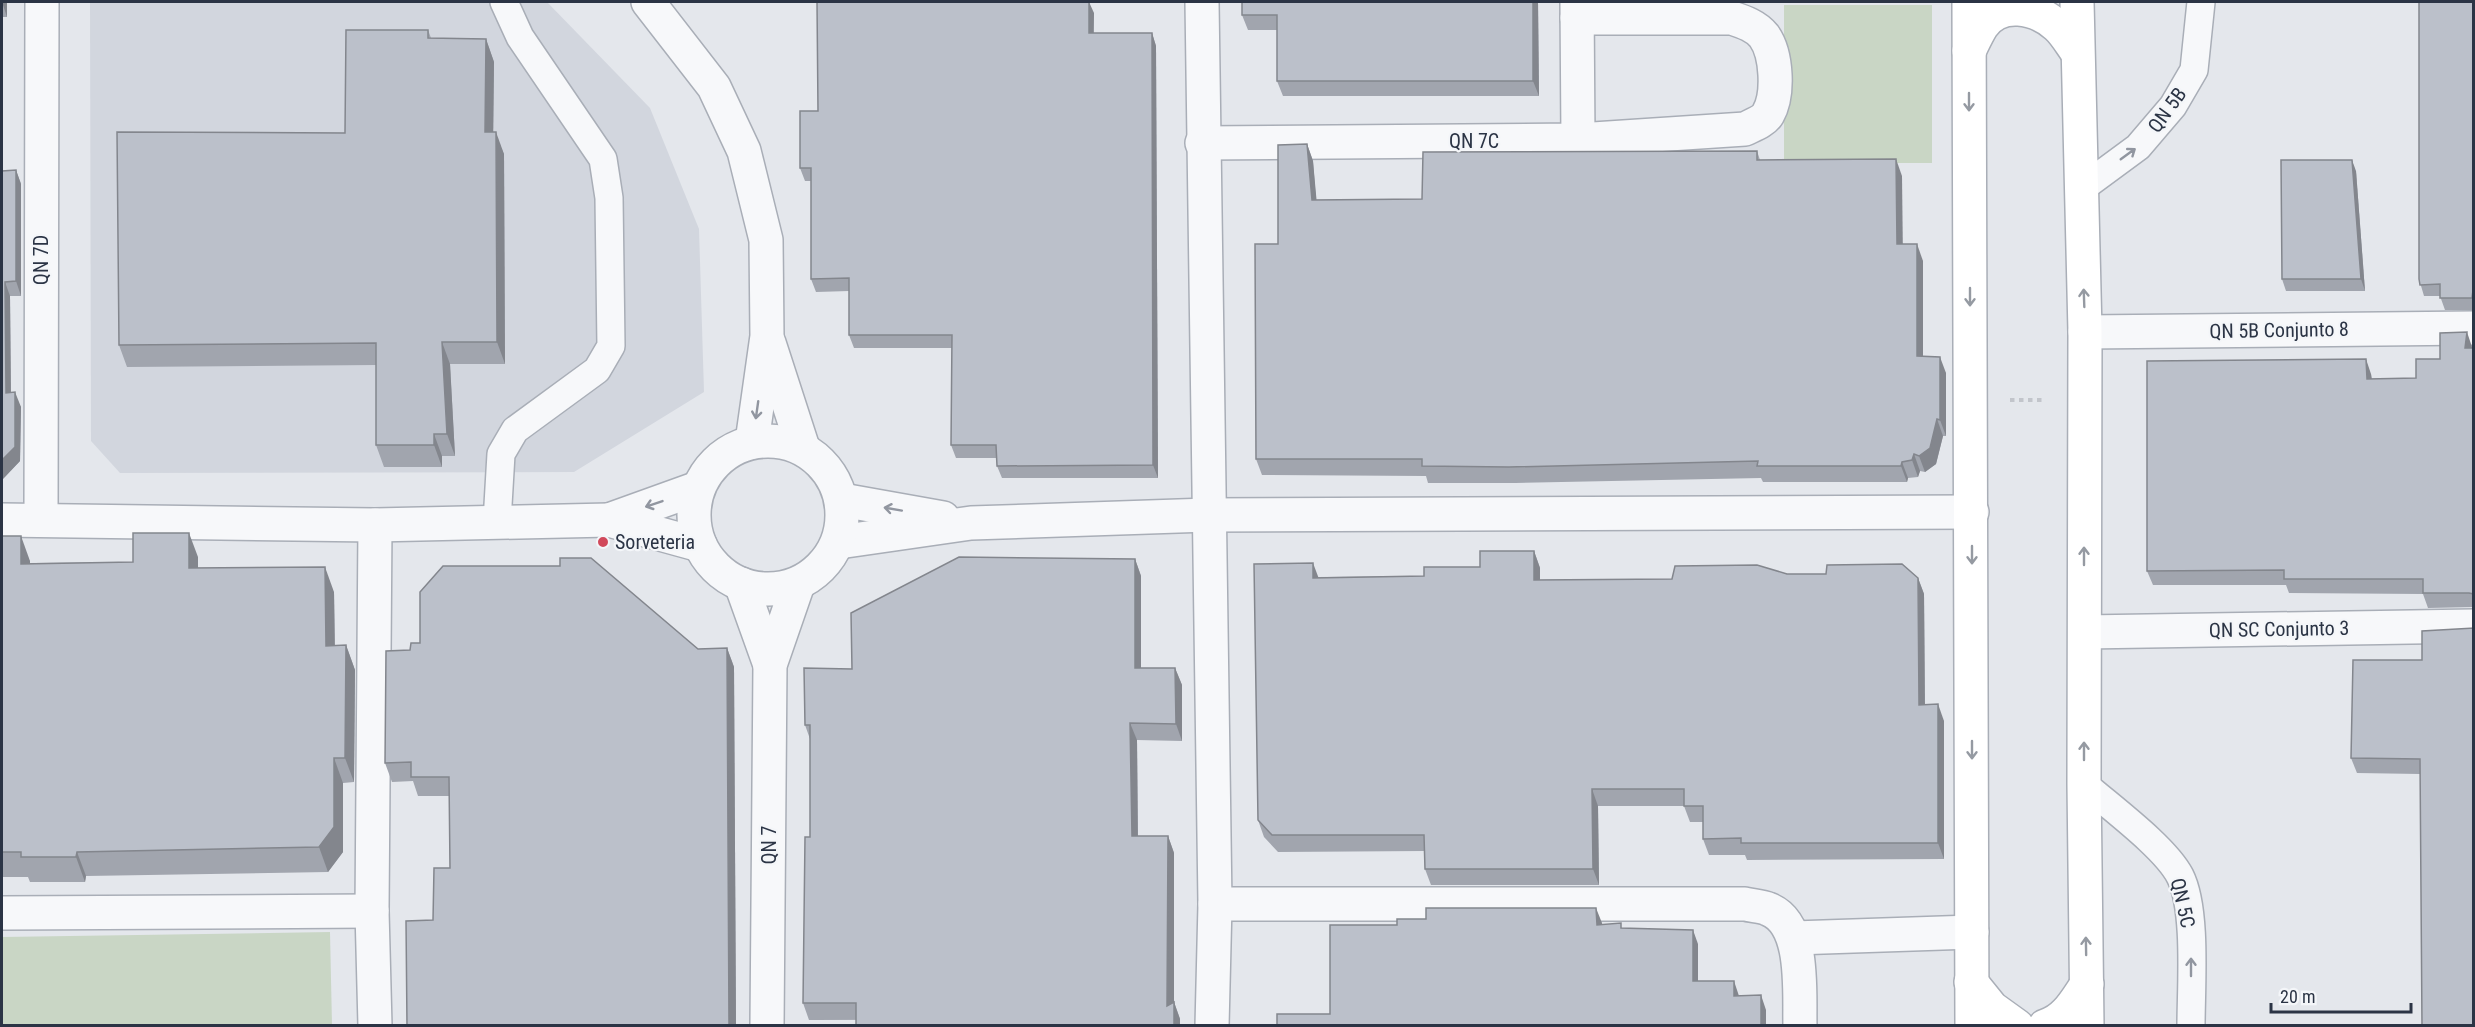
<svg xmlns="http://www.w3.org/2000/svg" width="2475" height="1027" viewBox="0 0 2475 1027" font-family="'Roboto Condensed',sans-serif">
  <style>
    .built { fill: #d2d6de }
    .green { fill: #c9d6c5 }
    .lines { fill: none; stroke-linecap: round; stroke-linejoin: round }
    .service-casing { stroke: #a9aeb7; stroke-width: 30 }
    .minor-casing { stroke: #a9aeb7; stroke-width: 36 }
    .tertiary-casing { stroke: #a9aeb7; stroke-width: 36 }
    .secondary-casing { stroke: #a9aeb7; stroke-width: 36 }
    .path { stroke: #c2c5cb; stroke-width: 4; stroke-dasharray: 4.5 4.5; stroke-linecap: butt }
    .service { stroke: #f7f8fa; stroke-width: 27 }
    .minor { stroke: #f7f8fa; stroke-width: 33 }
    .tertiary { stroke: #f7f8fa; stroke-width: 33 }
    .secondary { stroke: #fff; stroke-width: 33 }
    .wall { fill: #a1a5ae }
    .shaded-wall { fill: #83868d }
    .building { fill: #bbc0ca; stroke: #83868d; stroke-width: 1.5 }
    .oneway { stroke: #959aa2 }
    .oneway2 { stroke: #9196a0 }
    .poi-dot { fill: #d1495b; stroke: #f4f6f9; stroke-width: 2 }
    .labels { text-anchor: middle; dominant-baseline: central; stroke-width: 4.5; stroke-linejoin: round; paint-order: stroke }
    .street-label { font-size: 20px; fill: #2b3445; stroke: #f4f6f9 }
    .poi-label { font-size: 20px; fill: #2b3445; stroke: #f4f6f9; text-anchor: start }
  </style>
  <rect width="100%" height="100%" fill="#e4e7ec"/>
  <!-- built -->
  <path class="built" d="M 90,2 L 547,2 L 650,108 L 699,229 L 704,392 L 574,472 L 120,473 L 91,441 Z"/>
  <!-- green -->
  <g class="green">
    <rect x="1784" y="5" width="148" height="158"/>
    <path d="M 330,932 L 332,1025 L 2,1025 L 2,937 Z"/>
  </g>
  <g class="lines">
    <defs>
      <g id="service">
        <path d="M 2081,189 L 2138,147 L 2173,106 L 2194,70 L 2201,2"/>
        <path d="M 497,522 L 501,454 L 515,430 L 597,370 L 611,346 L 609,198 L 603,159 L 520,37 L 504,2"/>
        <path d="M 2084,784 C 2110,807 2165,847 2180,876 C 2197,909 2191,987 2191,1026"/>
      </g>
      <g id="minor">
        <path d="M 1202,2 L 1215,904 L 1212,1026"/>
        <path d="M 1577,2 L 1578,140"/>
        <path d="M 1202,143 L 1578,140 L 1745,129 C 1753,125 1764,121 1768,114 C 1779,95 1777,54 1764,36 C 1756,26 1744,22 1732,18 L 1577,18"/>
        <path d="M 2085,332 L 2474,328"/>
        <path d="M 842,500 L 943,518"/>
        <path d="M 41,519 L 42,2"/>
        <path d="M 2,520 L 375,525 L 609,520 L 700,545"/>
        <path d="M 609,520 L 698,488"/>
        <path d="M 839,542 L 971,523 L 1208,515 L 1972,512"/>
        <path d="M 2085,632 L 2474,626"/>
        <path d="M 1215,904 L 1745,904 C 1752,906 1761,906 1768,909 C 1806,923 1799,993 1800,1026"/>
        <path d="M 2,913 L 372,911"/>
        <path d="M 1794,938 L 1972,932"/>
        <path d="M 375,1026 L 372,911 L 375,525"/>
      </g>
      <g id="tertiary">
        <path d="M 648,2 L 714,87 L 744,151 L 766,240 L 767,336 L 752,442"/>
        <path d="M 769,343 L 803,448"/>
        <circle cx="768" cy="515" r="74"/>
        <path d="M 741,584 L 770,665"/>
        <path d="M 767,1026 L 770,665 L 798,584"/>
      </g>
      <g id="secondary">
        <path d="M 1969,2 L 1972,1026"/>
        <path d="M 2077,2 L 2085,332 L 2084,784 L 2087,1026"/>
        <path d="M 1969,51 C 1973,43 1977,34 1982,26 C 2000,0 2036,7 2057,26 C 2065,33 2071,44 2077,52"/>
        <path d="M 1971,982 L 1992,1008 L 2017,1026"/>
        <path d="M 2045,1026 C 2066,1020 2076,1000 2087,984"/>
      </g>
    </defs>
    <!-- service casing -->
    <use href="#service" class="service-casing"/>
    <!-- minor casing -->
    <use href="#minor" class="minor-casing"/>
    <!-- tertiary casing -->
    <use href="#tertiary" class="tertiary-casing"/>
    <!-- secondary casing -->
    <use href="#secondary" class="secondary-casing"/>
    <!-- path -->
    <path class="path" d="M 2010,400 L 2044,400"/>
    <!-- service -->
    <use href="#service" class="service"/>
    <!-- minor -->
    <use href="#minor" class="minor"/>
    <!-- tertiary -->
    <use href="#tertiary" class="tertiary"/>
    <!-- secondary -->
    <use href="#secondary" class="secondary"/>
  </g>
  <!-- wall -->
  <g class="wall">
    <rect x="2" y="2" width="5" height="15"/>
    <path d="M 1242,2 L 1538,2 L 1539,96 L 1283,96 L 1277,81 L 1277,30 L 1248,30 L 1242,15 Z"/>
    <path d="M 2474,2 L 2474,310 L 2445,310 L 2440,296 L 2424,296 L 2419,279 Z"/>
    <path d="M 1094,13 L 1094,33 L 1152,33 L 1156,46 L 1158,478 L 1002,478 L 997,466 L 997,458 L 956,458 L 951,445 L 952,348 L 854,348 L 849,335 L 849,291 L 816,292 L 811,279 L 811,181 L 805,181 L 800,168 L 818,111 Z"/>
    <path d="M 428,30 L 431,38 L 486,39 L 494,62 L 493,132 L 504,154 L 505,364 L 450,364 L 455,456 L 442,456 L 442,467 L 384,467 L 376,445 L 376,365 L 127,367 L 119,345 L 345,133 Z"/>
    <path d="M 1307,144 L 1313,161 L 1316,200 L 1422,199 L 1757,151 L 1760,160 L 1902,176 L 1902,244 L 1923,261 L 1923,356 L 1946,373 L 1946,436 L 1943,436 L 1936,464 L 1925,472 L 1920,471 L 1918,477 L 1908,478 L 1907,482 L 1763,482 L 1761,478 L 1515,483 L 1428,483 L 1426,476 L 1262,475 L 1256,459 L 1278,244 Z"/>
    <path d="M 16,170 L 21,184 L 21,296 L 10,296 L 11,393 L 21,407 L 20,461 L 2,480 L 2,171 Z"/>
    <path d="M 2356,171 L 2365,291 L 2286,291 L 2282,279 Z"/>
    <path d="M 2472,347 L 2472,348 L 2474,348 L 2474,607 L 2428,608 L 2423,594 L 2289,593 L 2286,585 L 2153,585 L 2147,571 L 2371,374 L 2372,379 L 2416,378 L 2440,359 Z"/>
    <path d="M 2,536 L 30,561 L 30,563 L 133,562 L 198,557 L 198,568 L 334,592 L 335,645 L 346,645 L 355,670 L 354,782 L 343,783 L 343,852 L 328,872 L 86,876 L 85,882 L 30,882 L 28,877 L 2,877 Z"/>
    <path d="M 1534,551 L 1540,568 L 1540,580 L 1672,579 L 1787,574 L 1918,578 L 1924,594 L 1925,704 L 1944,721 L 1944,859 L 1747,860 L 1745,855 L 1709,855 L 1703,839 L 1703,822 L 1690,822 L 1684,806 L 1598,806 L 1599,885 L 1431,885 L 1425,869 L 1424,851 L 1278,852 L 1264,837 L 1258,820 L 1318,577 L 1424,576 L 1480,567 Z"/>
    <path d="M 1135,559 L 1141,576 L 1141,668 L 1175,668 L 1182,685 L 1182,741 L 1137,740 L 1138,836 L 1168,836 L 1174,853 L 1174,1002 L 1180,1019 L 809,1020 L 803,1003 L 810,837 L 810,739 L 805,725 L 852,669 Z"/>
    <path d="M 727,648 L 734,667 L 736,1026 L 407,1026 L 433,920 L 450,868 L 449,796 L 418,796 L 413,781 L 392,782 L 385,763 L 698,649 Z"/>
    <path d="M 2422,660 L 2420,774 L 2357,773 L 2351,758 Z"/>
  </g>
  <!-- shaded-wall -->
  <g class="shaded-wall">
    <path d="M 2,2 L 7,2 L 7,17 Z"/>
    <path d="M 1089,2 L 1094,13 L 1093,46 L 1089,33 Z"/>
    <path d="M 1533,2 L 1538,2 L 1539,96 L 1533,81 Z"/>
    <path d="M 1152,33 L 1156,46 L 1158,478 L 1153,465 Z"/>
    <path d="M 486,39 L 494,62 L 493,154 L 485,132 Z"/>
    <path d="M 496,132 L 504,154 L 505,364 L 497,342 Z"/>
    <path d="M 1307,144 L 1313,161 L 1318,216 L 1312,200 Z"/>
    <path d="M 1896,159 L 1902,176 L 1903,261 L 1897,244 Z"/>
    <path d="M 2352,160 L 2356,171 L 2365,291 L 2361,279 Z"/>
    <path d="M 16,170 L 21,184 L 21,296 L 16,281 Z"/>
    <path d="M 1917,244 L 1923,261 L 1923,372 L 1917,356 Z"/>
    <path d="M 5,282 L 10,296 L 11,407 L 6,393 Z"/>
    <path d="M 2467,332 L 2472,347 L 2470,363 L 2465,348 Z"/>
    <path d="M 442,342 L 450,364 L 455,456 L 447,434 Z"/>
    <path d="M 1940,357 L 1946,373 L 1946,436 L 1940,420 Z"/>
    <path d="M 2366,359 L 2371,374 L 2373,394 L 2367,379 Z"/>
    <path d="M 15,392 L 21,407 L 20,461 L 2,480 L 2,460 Z"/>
    <path d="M 1937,419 L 1943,436 L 1936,464 L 1925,472 L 1919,456 Z"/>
    <path d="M 434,434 L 442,456 L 442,467 L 434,445 Z"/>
    <path d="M 1914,454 L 1920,471 L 1918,477 L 1912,460 Z"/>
    <path d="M 1902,462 L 1908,478 L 1907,482 L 1901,466 Z"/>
    <path d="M 189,533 L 198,557 L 198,593 L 189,568 Z"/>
    <path d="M 21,536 L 30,561 L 30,588 L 21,564 Z"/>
    <path d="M 1534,551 L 1540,568 L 1540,596 L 1534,580 Z"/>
    <path d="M 1135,559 L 1141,576 L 1141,685 L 1135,668 Z"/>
    <path d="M 1313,563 L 1319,579 L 1313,578 Z"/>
    <path d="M 325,567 L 334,592 L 335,670 L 326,646 Z"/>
    <path d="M 1918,578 L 1924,594 L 1925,721 L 1919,705 Z"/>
    <path d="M 346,645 L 355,670 L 354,782 L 345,758 Z"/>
    <path d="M 727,648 L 734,667 L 736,1026 L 729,1026 Z"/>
    <path d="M 1175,668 L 1182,685 L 1182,741 L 1176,724 Z"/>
    <path d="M 1938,704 L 1944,721 L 1944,859 L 1938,843 Z"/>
    <path d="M 1130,723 L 1137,740 L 1138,853 L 1132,836 Z"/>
    <path d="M 334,758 L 343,783 L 343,852 L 328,872 L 319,847 Z"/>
    <path d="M 1592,789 L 1598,806 L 1599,885 L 1593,869 Z"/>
    <path d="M 1168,836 L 1174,853 L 1174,1023 L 1167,1006 Z"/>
    <path d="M 77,852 L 86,876 L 85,882 L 76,857 Z"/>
    <path d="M 1596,908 L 1602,923 L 1603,940 L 1597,925 Z"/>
    <path d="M 1693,930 L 1698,944 L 1698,996 L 1693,981 Z"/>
    <path d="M 1734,981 L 1739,996 L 1734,996 Z"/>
    <path d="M 1761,995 L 1766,1010 L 1766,1026 L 1761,1026 Z"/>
    <path d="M 1174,1002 L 1180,1019 L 1180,1026 L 1174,1026 Z"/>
  </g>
  <!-- building -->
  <g class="building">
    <path d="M 817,2 L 1089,2 L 1089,33 L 1152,33 L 1153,465 L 997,466 L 996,445 L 951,445 L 952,335 L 849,335 L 849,278 L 811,279 L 811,168 L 800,168 L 800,111 L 818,111 Z"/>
    <path d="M 1242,2 L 1533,2 L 1533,81 L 1277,81 L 1277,15 L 1242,15 Z"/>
    <path d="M 2419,2 L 2474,2 L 2474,282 L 2472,298 L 2440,298 L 2440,284 L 2420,285 L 2419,279 Z"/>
    <path d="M 346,30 L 428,30 L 428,38 L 486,39 L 485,132 L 496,132 L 497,342 L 442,342 L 447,434 L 434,434 L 434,445 L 376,445 L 376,343 L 119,345 L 117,132 L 345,133 Z"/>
    <path d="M 1307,144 L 1312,200 L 1422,199 L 1423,152 L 1757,151 L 1757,160 L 1896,159 L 1897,244 L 1917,244 L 1917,356 L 1940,357 L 1940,420 L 1937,419 L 1930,448 L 1919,456 L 1914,454 L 1912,460 L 1902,462 L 1901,466 L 1757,466 L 1758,461 L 1509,467 L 1422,466 L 1422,459 L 1256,459 L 1255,244 L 1278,244 L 1278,145 Z"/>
    <path d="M 2281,160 L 2352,160 L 2361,279 L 2282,279 Z"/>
    <path d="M 16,170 L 16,281 L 5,282 L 6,393 L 15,392 L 15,447 L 2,460 L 2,171 Z"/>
    <path d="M 2467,332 L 2465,348 L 2474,348 L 2474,594 L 2469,593 L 2423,593 L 2423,579 L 2284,579 L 2284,570 L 2147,571 L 2147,361 L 2366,359 L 2367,379 L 2416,378 L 2416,359 L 2440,359 L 2440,333 Z"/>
    <path d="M 133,533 L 189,533 L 189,568 L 325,567 L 326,646 L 346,645 L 345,758 L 334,758 L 334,827 L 319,847 L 77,852 L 76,857 L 21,857 L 21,852 L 2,852 L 2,536 L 21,536 L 21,564 L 133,562 Z"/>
    <path d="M 1480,551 L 1534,551 L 1534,580 L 1672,579 L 1675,566 L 1757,565 L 1787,574 L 1826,574 L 1827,565 L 1902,564 L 1918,578 L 1919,705 L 1938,704 L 1938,843 L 1741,843 L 1741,838 L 1703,839 L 1703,806 L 1684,806 L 1684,789 L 1592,789 L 1593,869 L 1425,869 L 1424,835 L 1272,835 L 1258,820 L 1254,564 L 1313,563 L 1313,578 L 1424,576 L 1424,567 L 1480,567 Z"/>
    <path d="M 959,557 L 1135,559 L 1135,668 L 1175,668 L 1176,724 L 1130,723 L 1132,836 L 1168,836 L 1167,1006 L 1174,1002 L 1174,1026 L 856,1026 L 856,1003 L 803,1003 L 805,837 L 810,837 L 810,725 L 805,725 L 804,668 L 852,669 L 851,613 Z"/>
    <path d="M 560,558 L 591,558 L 698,649 L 727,648 L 729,1026 L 407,1026 L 406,921 L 433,920 L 434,868 L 450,868 L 449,777 L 411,777 L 411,762 L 385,763 L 386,651 L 410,650 L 411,643 L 420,643 L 420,592 L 443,566 L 560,566 Z"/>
    <path d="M 2474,628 L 2474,1026 L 2422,1026 L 2420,759 L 2351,758 L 2353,660 L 2422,660 L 2422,631 Z"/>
    <path d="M 1426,908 L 1596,908 L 1597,925 L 1621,923 L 1621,928 L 1693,930 L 1693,981 L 1734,981 L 1734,996 L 1761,995 L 1761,1026 L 1277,1026 L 1277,1014 L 1330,1014 L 1330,925 L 1397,925 L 1397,919 L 1426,919 Z"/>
  </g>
  <!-- one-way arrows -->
  <defs><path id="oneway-shaft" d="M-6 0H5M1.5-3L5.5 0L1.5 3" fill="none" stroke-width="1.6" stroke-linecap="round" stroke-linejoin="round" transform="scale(1.5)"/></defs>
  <g class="oneway">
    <use href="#oneway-shaft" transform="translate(1969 102) rotate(90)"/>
    <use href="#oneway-shaft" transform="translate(1970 297) rotate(90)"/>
    <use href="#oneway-shaft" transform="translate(2084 298) rotate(-92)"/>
    <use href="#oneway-shaft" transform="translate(1972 555) rotate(90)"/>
    <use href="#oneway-shaft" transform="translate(2084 556) rotate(-90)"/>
    <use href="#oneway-shaft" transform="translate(1972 750) rotate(90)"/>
    <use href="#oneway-shaft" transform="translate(2084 751) rotate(-90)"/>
    <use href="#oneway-shaft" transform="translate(2086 946) rotate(-91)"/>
  </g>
  <g class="oneway2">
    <use href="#oneway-shaft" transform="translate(2128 154) rotate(-36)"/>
    <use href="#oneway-shaft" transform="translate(757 410) rotate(98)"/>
    <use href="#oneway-shaft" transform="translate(654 504) rotate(161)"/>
    <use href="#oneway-shaft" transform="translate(893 509) rotate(-170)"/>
    <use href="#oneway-shaft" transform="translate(2191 967) rotate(-90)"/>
  </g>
  <!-- markers -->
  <circle class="poi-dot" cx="603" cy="542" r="6"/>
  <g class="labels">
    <!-- street labels -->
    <g class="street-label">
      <text transform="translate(2167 110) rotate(-54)">QN 5B</text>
      <text x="1474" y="141">QN 7C</text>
      <text transform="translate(41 260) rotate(-90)">QN 7D</text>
      <text transform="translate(2279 330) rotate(-1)">QN 5B Conjunto 8</text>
      <text transform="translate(2279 629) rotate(-1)">QN SC Conjunto 3</text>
      <text transform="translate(769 845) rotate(-90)">QN 7</text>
      <text transform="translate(2183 903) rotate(77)">QN 5C</text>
    </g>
    <!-- poi labels -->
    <g class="poi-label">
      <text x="615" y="542">Sorveteria</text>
    </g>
  </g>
  <!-- border -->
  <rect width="2475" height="1027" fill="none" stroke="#2b3445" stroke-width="6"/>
  <!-- scale -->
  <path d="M2271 1003v9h140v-9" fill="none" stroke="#2b3445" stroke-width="3"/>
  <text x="2280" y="1003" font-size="18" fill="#2b3445" stroke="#f4f6f9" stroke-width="4.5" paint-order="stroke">20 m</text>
</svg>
